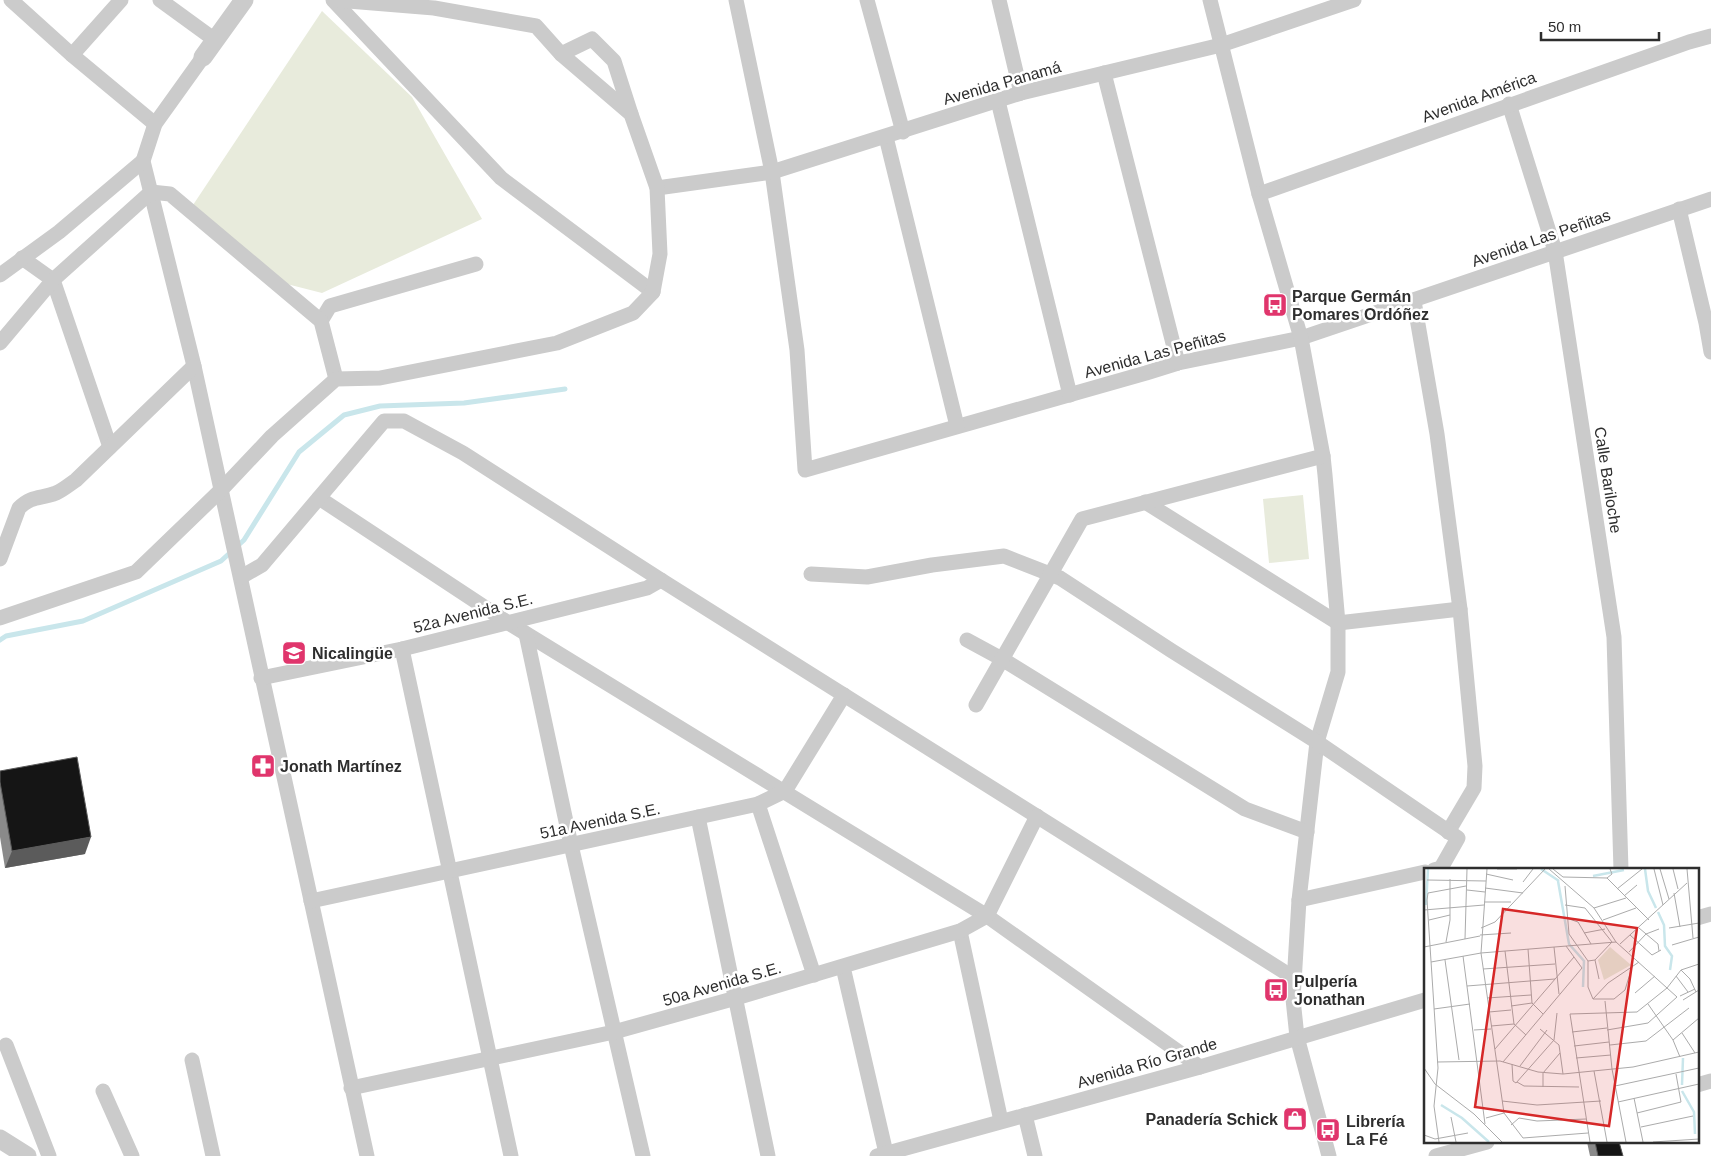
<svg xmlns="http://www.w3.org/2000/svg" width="1711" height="1156" viewBox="0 0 1711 1156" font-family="Arial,sans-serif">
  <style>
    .green { fill: #e8ebdc }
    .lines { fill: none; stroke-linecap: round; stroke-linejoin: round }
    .stream { stroke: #c9e6eb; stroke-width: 5 }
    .minor { stroke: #cbcbcb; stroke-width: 15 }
    .tertiary { stroke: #cbcbcb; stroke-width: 19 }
    .wall { fill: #8a8a8a }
    .shaded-wall { fill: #5b5b5b }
    .building { fill: #151515; stroke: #5b5b5b }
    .labels { text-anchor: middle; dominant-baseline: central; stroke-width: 5; stroke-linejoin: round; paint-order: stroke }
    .street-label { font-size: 16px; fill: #2e2e2e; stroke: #fff }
    .poi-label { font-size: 16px; font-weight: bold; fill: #2e2e2e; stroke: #fff; text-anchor: start }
    .inset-river { fill: none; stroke: #c9e6eb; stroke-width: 2.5 }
    .inset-road { fill: none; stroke: #ababab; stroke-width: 1 }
    .view { fill: #d62828; fill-opacity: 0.15; stroke: #d62828; stroke-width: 2.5 }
    .inset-edge { fill: none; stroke: #2e2e2e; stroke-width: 2.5 }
  </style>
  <rect width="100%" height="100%" fill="#fff"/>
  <!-- green -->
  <g class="green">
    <path d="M 322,11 L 412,97 L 482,219 L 322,293 L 279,282 L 191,208 Z"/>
    <path d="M 1303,495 L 1309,559 L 1269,563 L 1263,499 Z"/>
  </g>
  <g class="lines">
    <!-- stream -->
    <path class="stream" d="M 0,640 L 6,636 L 83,621 L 221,561 L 244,540 L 299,452 L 344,415 L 380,406 L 464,403 L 565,389"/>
    <!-- minor -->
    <g class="minor">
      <path d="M 11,0 L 72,55 L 155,124"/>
      <path d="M 160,0 L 215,40"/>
      <path d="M 333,0 L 501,178 L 653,292"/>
      <path d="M 736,0 L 772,172 L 797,350 L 805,470 L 1146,373 L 1178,363 L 1301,338 L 1711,199"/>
      <path d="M 867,0 L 903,132"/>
      <path d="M 999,0 L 1021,93"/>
      <path d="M 1210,0 L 1259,194 L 1301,338 L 1323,456 L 1325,475 L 1338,623 L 1338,672 L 1317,742 L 1299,900 L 1293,999 L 1297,1037 L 1329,1156"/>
      <path d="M 561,54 L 592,39 L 614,61 L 631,114"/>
      <path d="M 72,55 L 121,0"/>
      <path d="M 203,57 L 155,124 L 143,161 L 194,366 L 367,1156"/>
      <path d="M 1104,73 L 1178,363"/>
      <path d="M 998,101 L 1070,395"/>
      <path d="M 1509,104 L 1555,251 L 1614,637 L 1621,870"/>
      <path d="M 886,137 L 957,426"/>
      <path d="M 657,188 L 772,172 L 1021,93 L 1221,45 L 1354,0"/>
      <path d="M 1259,194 L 1689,42 L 1711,36"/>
      <path d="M 1679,209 L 1706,323 L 1711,352"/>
      <path d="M 22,258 L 53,280 L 110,447"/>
      <path d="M 0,275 L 59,232 L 143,161"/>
      <path d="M 1414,301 L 1437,434 L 1460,609 L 1475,766 L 1474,788 L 1448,832"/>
      <path d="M 321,321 L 330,306 L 476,264"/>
      <path d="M 0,343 L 53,280 L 151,192 L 170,194 L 321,321 L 336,379"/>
      <path d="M 319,498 L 507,622 L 987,916 L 1200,1067"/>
      <path d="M 1145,502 L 1338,623 L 1460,609"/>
      <path d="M 0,559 L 19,508 C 32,495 41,499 56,493 C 63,490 70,484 76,480 L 194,366"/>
      <path d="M 811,574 L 867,577 L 932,565 L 1004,556 L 1050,574 L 1060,578 L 1172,651 L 1317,742 L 1458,838 L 1441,868 L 1434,870"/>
      <path d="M 241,577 L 262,565 L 384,421 L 404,421 L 463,453 L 661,580 L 1294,978"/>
      <path d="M 0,618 L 136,572 L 221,490 L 272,436 L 336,379 L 380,378 L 557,343 L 633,313 L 653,292 L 660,254 L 657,188 L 631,114 L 561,54 L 536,26 L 434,8 L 336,0"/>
      <path d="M 526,634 L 571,845 L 643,1156"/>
      <path d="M 967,640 L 1002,659 L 1245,809 L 1307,832"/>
      <path d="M 402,649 L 511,1156"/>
      <path d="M 261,678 L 402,649 L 647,588 L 661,580"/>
      <path d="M 976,705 L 1082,519 L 1323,456"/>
      <path d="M 758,804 L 814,975"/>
      <path d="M 698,817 L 768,1156"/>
      <path d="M 1299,900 L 1425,872"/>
      <path d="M 311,901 L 758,804 L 785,791 L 844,695"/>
      <path d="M 1697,918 L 1711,914"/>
      <path d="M 960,931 L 1001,1121"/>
      <path d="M 843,967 L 886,1153"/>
      <path d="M 6,1045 L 49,1156"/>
      <path d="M 192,1060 L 213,1156"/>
      <path d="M 1697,1085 L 1711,1081"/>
      <path d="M 351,1088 L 614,1032 L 736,998 L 960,931 L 987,916 L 1037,816"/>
      <path d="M 103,1091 L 132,1156"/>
      <path d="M 1025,1115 L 1035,1156"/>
      <path d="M 877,1156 L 1200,1067 L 1425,1000"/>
      <path d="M 1436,1156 L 1487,1142"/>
    </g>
    <!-- tertiary -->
    <g class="tertiary">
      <path d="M 203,57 L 244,0"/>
      <path d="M 0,1139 L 27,1156"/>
    </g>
  </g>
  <!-- wall -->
  <g class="wall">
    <path d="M 0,771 L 85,854 L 5,868 L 0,837 Z"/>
    <path d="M 1587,1142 L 1619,1142 L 1623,1156 L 1590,1156 Z"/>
  </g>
  <!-- shaded-wall -->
  <path class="shaded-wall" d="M 91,837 L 85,854 L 5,868 L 12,851 Z"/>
  <!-- building -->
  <g class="building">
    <path d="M 77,757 L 91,837 L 12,851 L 0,782 L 0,771 Z"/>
    <path d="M 1595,1142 L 1619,1142 L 1623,1156 L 1598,1156 Z"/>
  </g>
  <!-- icons -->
  <defs>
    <symbol id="bus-square" viewBox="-11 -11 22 22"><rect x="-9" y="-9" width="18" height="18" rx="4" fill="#e0356c" stroke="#fff"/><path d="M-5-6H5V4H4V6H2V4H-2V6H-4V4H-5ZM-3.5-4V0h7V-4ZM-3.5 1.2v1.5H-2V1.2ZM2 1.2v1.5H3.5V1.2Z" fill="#fff"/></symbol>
    <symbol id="school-square" viewBox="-11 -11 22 22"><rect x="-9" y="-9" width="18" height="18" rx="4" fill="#e0356c" stroke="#fff"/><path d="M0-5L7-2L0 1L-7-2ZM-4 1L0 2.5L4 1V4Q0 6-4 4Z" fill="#fff"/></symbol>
    <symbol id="pharmacy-square" viewBox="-11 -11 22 22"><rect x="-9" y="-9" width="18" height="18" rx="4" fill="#e0356c" stroke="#fff"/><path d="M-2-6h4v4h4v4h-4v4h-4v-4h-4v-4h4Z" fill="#fff"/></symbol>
    <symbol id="shop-square" viewBox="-11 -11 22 22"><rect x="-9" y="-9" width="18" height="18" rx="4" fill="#e0356c" stroke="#fff"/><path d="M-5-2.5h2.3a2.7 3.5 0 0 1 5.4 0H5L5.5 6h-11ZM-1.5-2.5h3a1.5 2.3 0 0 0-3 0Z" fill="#fff"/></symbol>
  </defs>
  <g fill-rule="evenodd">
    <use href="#bus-square" x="1261" y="291" width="28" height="28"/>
    <use href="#school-square" x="280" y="639" width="28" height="28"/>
    <use href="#pharmacy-square" x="249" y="752" width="28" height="28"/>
    <use href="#bus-square" x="1262" y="976" width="28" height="28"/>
    <use href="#shop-square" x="1281" y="1105" width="28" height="28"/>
    <use href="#bus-square" x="1314" y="1116" width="28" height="28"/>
  </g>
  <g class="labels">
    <!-- street labels -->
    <g class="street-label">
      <text transform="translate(1002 83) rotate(-16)">Avenida Panamá</text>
      <text transform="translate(1479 97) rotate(-20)">Avenida América</text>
      <text transform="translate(1541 238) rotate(-19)">Avenida Las Peñitas</text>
      <text transform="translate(1155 354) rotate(-15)">Avenida Las Peñitas</text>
      <text transform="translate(1608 480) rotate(81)">Calle Bariloche</text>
      <text transform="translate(473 613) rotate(-14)">52a Avenida S.E.</text>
      <text transform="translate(600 821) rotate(-12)">51a Avenida S.E.</text>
      <text transform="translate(722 984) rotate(-16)">50a Avenida S.E.</text>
      <text transform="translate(1147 1063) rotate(-16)">Avenida Río Grande</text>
    </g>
    <!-- poi labels -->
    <g class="poi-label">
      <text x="1292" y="296">Parque Germán<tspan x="1292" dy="18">Pomares Ordóñez</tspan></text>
      <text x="312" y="653">Nicalingüe</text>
      <text x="280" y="766">Jonath Martínez</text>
      <text x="1294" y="981">Pulpería<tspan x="1294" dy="18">Jonathan</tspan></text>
      <text x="1278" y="1119" text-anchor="end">Panadería Schick</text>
      <text x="1346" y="1121">Librería<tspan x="1346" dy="18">La Fé</tspan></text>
    </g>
  </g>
  <!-- overview -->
  <g transform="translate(1424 868)">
    <rect width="275" height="275" fill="#fff"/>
    <path d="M 186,79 L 207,97 L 180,112 L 174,92 Z" fill="#e8ebdc"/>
    <path class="inset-river" d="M 117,1 L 135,13M 221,1 L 224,23 L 232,40M 169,8 L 200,2M 134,13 L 145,76 L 160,93 L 159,119M 2,37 L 4,1M 234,44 L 240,57 L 241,78 L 248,88 L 246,102M 258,217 L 259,190M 258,223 L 270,244 L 271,266M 17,237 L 38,250 L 65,274"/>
    <path class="inset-road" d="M 63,1 L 57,85 L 80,245 L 99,270M 73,1 L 93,1M 125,1 L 170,40 L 192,74 L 253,129 L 224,155 L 183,162M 129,1 L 139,9 L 183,10 L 188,6 L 186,1M 230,1 L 239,37M 236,1 L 245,31M 249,1 L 254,21M 263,1 L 269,70M 62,6 L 89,12M 183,10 L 225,52M 3,12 L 62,13M 99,14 L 109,1M 141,18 L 145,66 L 164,93 L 164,119 L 169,131 L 190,131 L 201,122 L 208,99M 61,20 L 99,25M 193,21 L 218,1M 43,22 L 61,24M 250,25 L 256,59M 200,28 L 213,17M 60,34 L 87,34M 141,37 L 161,40 L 188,74 L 171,92 L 164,93M 170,40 L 202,30M 0,42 L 60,37M 142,50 L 154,54 L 167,76M 5,52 L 26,47M 179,52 L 212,40M 57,60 L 71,54 L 121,1M 215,60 L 234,76 L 235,83M 245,60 L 275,55M 160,65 L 181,61M 56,67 L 87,65M 206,67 L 228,87 L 237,82M 41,71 L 43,1M 22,74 L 26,52 L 26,11M 196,76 L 263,15M 248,77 L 275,69M 0,79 L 56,68M 130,79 L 135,126M 104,81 L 108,135 L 119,146M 81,83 L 90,156 L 102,167M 205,84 L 222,66 L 235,61M 39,88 L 61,256M 21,92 L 35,192M 171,92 L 175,111M 7,94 L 57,85 L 192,74M 59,101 L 131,96M 257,102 L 266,111 L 272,124M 252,108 L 264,124M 43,118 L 131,111M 211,125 L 231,108M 256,128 L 271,121M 63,130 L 107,127M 169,131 L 184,115 L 215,94M 259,132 L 275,122M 181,133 L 188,201 L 202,274M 224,136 L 249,172 L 256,189M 87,138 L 108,135M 10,141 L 46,136M 65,144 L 87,142M 67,158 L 90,156M 116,161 L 135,177 L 139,206M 50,162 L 67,161M 148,164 L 183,160M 258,165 L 271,185M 249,172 L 275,150M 186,177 L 222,173 L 265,140M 150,178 L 185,174M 71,181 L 150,89M 152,190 L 187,187M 13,194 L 76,193 L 114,204 L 139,206 L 209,199 L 275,184M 79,194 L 158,100 L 142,78M 88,196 L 89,213 L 92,215 L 130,172 L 133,145M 96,198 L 123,162M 0,200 L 11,216 L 50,246 L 78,274M 170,203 L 183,274M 93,214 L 100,218 L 155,219M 191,218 L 275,200M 119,219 L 119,205 L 136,185M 210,230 L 219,274M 78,233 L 113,237 L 177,233M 194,234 L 275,216M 213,245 L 257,234 L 252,206M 27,249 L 32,274M 62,250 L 80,245M 87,257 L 95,250 L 113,253 L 162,251M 217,259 L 269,248M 0,267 L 11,271 L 44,265M 99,270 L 164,265M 15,274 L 10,238 L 14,200 L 3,32 L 4,25 L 42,18M 166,274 L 146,146 L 213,144 L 243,120 L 257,102 L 275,96M 229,274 L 275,271"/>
    <path class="view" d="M 79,41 L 213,60 L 185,258 L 51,239 Z"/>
    <rect width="275" height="275" class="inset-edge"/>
  </g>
  <!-- scale -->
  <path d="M1541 32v8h118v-8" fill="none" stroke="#2e2e2e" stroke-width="2.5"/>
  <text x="1548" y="32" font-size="15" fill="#2e2e2e" stroke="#ffffff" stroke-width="4" paint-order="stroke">50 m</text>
</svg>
